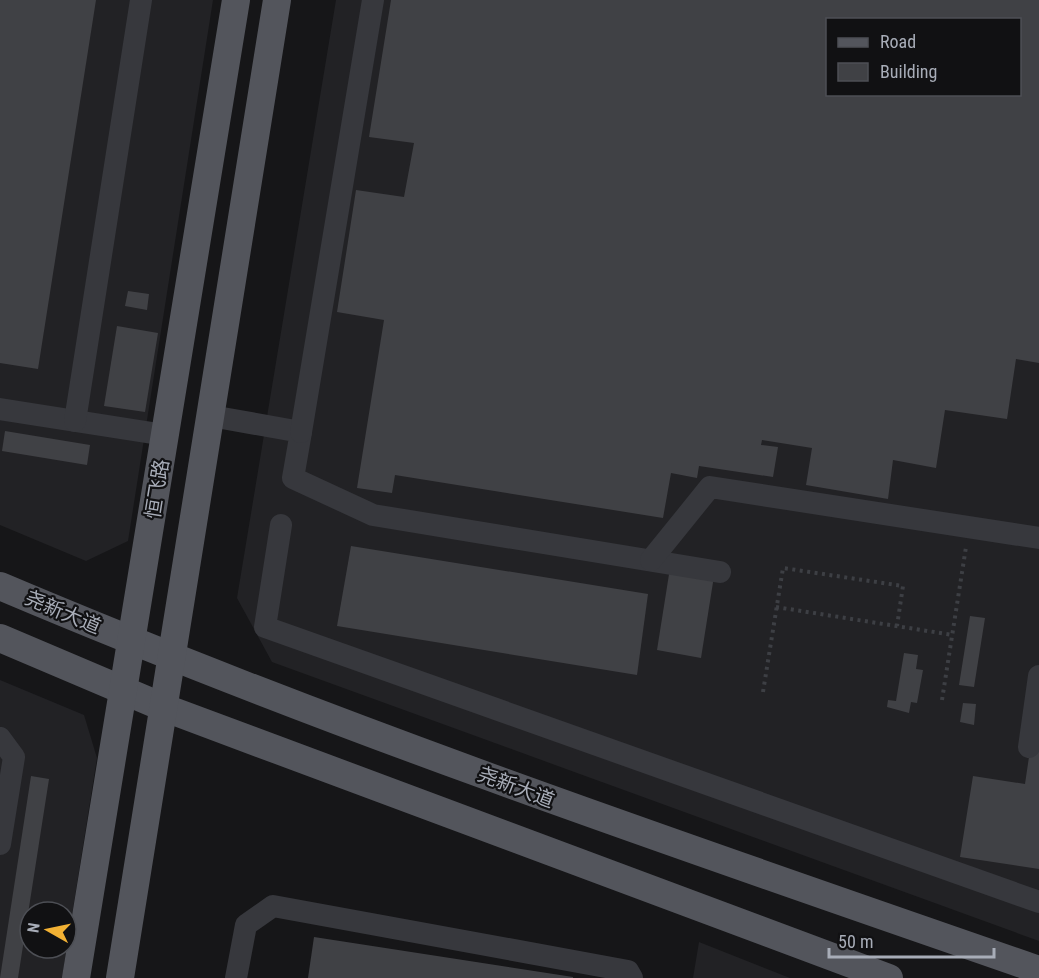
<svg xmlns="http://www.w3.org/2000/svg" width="1039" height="978" viewBox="0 0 1039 978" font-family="'Roboto Condensed','Noto Sans SC',sans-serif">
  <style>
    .built { fill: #222225; fill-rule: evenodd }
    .building { fill: #404145; fill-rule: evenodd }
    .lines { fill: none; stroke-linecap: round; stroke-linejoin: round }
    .path { stroke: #3d3f44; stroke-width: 4; stroke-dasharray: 3 4.5; stroke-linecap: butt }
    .minor { stroke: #37383d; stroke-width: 22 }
    .major { stroke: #53555c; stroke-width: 28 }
    .labels { text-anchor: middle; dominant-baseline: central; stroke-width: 4.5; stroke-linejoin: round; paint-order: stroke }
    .street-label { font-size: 20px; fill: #a8adb8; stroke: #111113 }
  </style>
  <rect width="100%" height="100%" fill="#161618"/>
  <!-- built -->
  <g class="built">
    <path d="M 0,0 L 213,0 L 128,541 L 86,561 L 0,525 Z"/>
    <path d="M 336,0 L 1039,0 L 1039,941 L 272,662 L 237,598 ZM 828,20 L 1020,20 L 1020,94 L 828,94 Z"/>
    <path d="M 0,680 L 84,715 L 97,758 L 62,978 L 0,978 ZM 30,912 L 66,912 L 66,948 L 30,948 Z"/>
    <path d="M 699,942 L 790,978 L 693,978 Z"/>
  </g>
  <!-- building -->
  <g class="building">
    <path d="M 0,0 L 96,0 L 38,369 L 0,363 Z"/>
    <path d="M 391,0 L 1039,0 L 1039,363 L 1016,359 L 1007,419 L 945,410 L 936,468 L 893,460 L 888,499 L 806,485 L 812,448 L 762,440 L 761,445 L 778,447 L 773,477 L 699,466 L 697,478 L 671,473 L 663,518 L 395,475 L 392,493 L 357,488 L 384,320 L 337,312 L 356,190 L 404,197 L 414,143 L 369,137 ZM 828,20 L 1020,20 L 1020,94 L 828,94 Z"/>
    <path d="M 128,291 L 149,294 L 147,310 L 125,306 Z"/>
    <path d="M 117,326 L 158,333 L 145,412 L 104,406 Z"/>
    <path d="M 5,431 L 90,445 L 87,465 L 2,451 Z"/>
    <path d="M 351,546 L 648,594 L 637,675 L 337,626 Z"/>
    <path d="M 670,568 L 714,576 L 701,658 L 657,650 Z"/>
    <path d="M 970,616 L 985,618 L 974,687 L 959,685 Z"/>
    <path d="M 904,653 L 918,655 L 916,669 L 923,670 L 917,703 L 911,702 L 909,713 L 887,707 L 888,700 L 896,701 Z"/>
    <path d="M 963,703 L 976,704 L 974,725 L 960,722 Z"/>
    <path d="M 1034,723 L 1039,724 L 1039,869 L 960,857 L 973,776 L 1025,784 Z"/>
    <path d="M 31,776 L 49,779 L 18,978 L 0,978 Z"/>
    <path d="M 314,937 L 573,977 L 573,978 L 308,978 Z"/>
  </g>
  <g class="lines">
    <!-- path -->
    <g class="path">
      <path d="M 776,607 L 953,635"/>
      <path d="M 763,692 L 783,568 L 903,586 L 897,626"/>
      <path d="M 942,700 L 966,547"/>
    </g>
    <!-- minor -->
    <g class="minor">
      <path d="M 0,409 L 165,435"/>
      <path d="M 211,416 L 301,432 L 293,478 L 373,515 L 720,572"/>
      <path d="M 75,421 L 141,0"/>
      <path d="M 301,432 L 373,0"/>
      <path d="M 281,525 L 265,627 L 1039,902"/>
      <path d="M 651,560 L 710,487 L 1039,538"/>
      <path d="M 0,738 L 14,757 L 0,844"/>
      <path d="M 1029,747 L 1039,676"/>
      <path d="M 236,978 L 246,925 L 273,906 L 628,971 L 632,978"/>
    </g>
    <!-- major -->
    <g class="major">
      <path d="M 0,586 C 340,730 690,849 1039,970"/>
      <path d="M 0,638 L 165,708 L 889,978"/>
      <path d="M 76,978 L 236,0"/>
      <path d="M 120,978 L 277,0"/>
    </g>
  </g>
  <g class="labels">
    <!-- street labels -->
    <g class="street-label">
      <text transform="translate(157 489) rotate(-81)">恒飞路</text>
      <text transform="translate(63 612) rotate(23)">尧新大道</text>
      <text transform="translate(516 787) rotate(21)">尧新大道</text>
    </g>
  </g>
  <!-- legend -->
  <rect x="826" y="18" width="195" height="78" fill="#111113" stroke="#4d4f55" stroke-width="1.5"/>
  <rect x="838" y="38" width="30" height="9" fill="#53555c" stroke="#4d4f55" stroke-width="1.5"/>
  <text x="880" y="48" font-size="18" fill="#a8adb8">Road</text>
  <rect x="838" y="63" width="30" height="18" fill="#404145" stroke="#4d4f55" stroke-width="1.5"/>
  <text x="880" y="78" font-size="18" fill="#a8adb8">Building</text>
  <!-- north arrow -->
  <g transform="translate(48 930) rotate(279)"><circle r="28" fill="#111113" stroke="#4d4f55" stroke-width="1.5"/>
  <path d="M0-4.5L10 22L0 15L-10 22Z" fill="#f2b134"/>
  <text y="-9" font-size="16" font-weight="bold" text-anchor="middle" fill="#a8adb8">N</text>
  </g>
  <!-- scale -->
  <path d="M829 948v9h165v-9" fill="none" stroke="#a8adb8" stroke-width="3"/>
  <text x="838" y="948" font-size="18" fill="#a8adb8" stroke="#111113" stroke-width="4.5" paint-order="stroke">50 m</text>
</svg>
